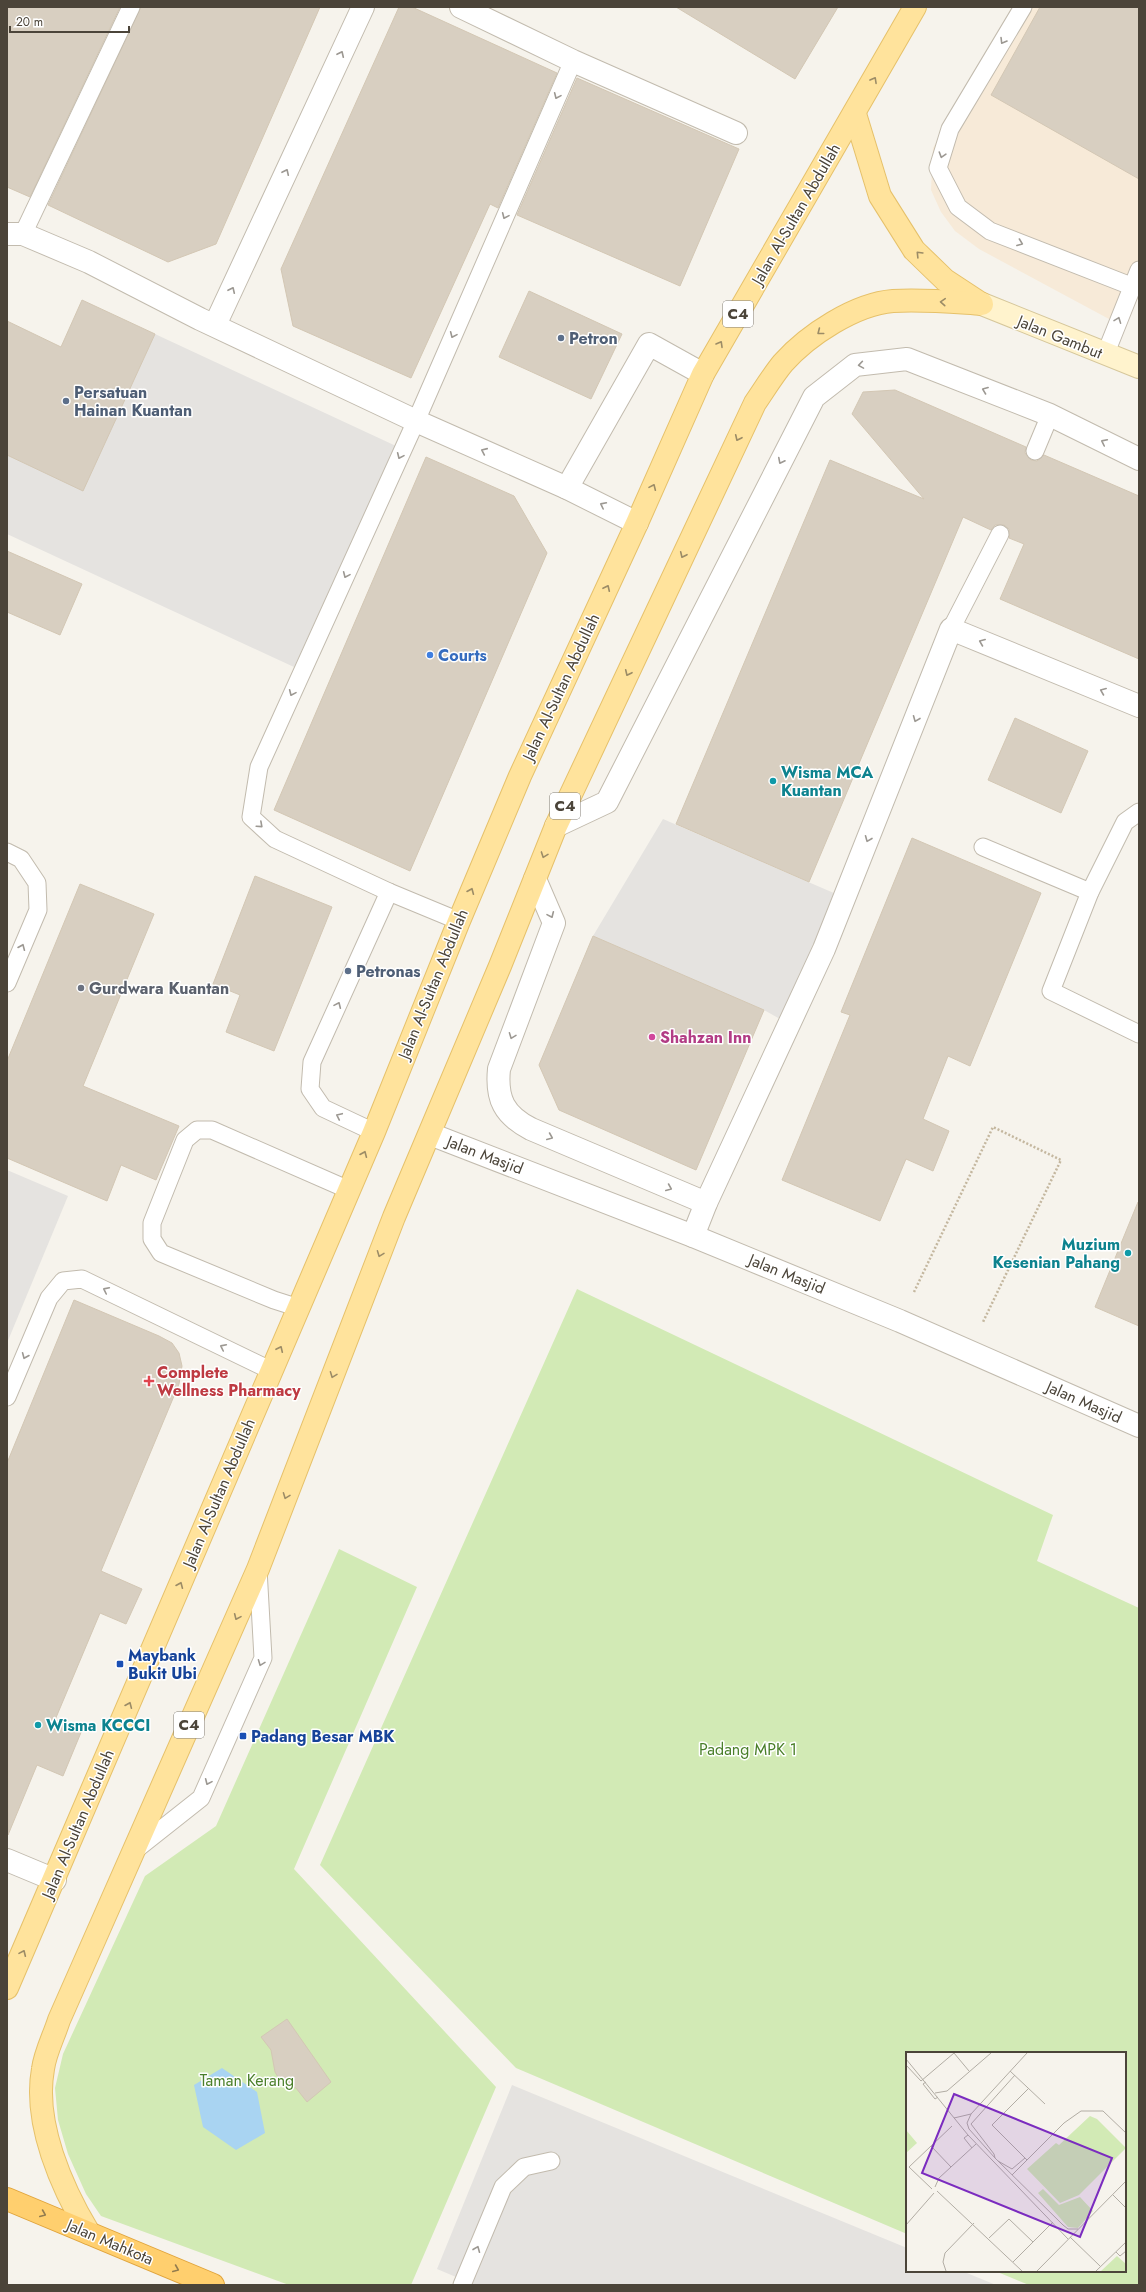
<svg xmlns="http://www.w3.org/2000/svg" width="1146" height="2292" viewBox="0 0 1146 2292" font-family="Jost,sans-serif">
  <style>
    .commercial { fill: #f7ead8 }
    .green { fill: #d2eab5 }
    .parking { fill: #e5e3e0 }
    .water { fill: #a9d4f2 }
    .building { fill: #d8cfc1; stroke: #d3c7b4 }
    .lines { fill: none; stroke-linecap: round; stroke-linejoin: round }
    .lane-casing { stroke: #c2bbae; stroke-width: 19 }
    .street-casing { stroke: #c2bbae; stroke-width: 24 }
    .secondary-casing { stroke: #d6c79b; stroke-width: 24 }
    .primary-casing { stroke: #e6c16a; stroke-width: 24 }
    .highway-casing { stroke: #e0a43c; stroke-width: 24 }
    .path { stroke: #c4b79f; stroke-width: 2.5; stroke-dasharray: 2 2; stroke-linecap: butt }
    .lane { stroke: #fff; stroke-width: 17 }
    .street { stroke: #fff; stroke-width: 22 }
    .secondary { stroke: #fff3cd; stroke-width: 22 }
    .primary { stroke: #ffe39c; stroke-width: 22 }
    .highway { stroke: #ffcf6e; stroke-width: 22 }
    .oneway { stroke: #9c9892 }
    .oneway2 { stroke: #9c8c66 }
    .oneway3 { stroke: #937c4e }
    .service-dot { fill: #5c6f8a; stroke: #fff; stroke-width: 1.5 }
    .shop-dot { fill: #3f7fe0; stroke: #fff; stroke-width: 1.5 }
    .culture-dot { fill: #0f9aa8; stroke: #fff; stroke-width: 1.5 }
    .worship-dot { fill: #6b7280; stroke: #fff; stroke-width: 1.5 }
    .hotel-dot { fill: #d1479c; stroke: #fff; stroke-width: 1.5 }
    .health-dot { fill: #e0444e; stroke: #fff; stroke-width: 1.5 }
    .transit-dot { fill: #1a4fb4; stroke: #fff; stroke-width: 1.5 }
    .labels { text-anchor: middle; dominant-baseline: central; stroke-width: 3; stroke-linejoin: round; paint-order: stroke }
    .shield { fill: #fff; stroke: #817c74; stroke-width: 1 }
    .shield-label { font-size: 15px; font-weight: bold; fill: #4b4439 }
    .street-label { font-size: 16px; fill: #4b4439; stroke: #fff }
    .service-label { font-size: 16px; font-weight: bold; fill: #4e5e75; stroke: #fff; text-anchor: start }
    .shop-label { font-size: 16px; font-weight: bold; fill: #366cbe; stroke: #fff; text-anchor: start }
    .culture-label { font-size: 16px; font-weight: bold; fill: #0d838f; stroke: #fff; text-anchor: start }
    .worship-label { font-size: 16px; font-weight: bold; fill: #5b616d; stroke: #fff; text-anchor: start }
    .hotel-label { font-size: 16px; font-weight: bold; fill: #b23c85; stroke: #fff; text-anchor: start }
    .health-label { font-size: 16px; font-weight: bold; fill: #be3a42; stroke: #fff; text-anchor: start }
    .transit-label { font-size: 16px; font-weight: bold; fill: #164399; stroke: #fff; text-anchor: start }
    .park-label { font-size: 16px; fill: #4a7f2a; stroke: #fff }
    .inset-road { fill: none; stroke: #b2ada4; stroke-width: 1 }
    .view { fill: #7b2cbf; fill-opacity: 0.15; stroke: #7b2cbf; stroke-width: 2 }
    .inset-edge { fill: none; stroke: #4b4439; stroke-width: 2 }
  </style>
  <rect width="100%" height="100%" fill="#f6f3ec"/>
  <!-- commercial -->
  <path class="commercial" d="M 1014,7 L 1139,7 L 1139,298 L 1128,309 L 1109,319 L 979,249 L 955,231 L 941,212 L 931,190 L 933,148 Z"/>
  <!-- green -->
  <g class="green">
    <path d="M 577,1289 L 1053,1515 L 1037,1561 L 1139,1608 L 1139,2285 L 1029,2285 L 995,2271 L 1125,2271 L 1125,2053 L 907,2053 L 907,2234 L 516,2068 L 320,1865 Z"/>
    <path d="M 339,1549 L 417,1587 L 294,1869 L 496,2087 L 411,2285 L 289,2285 L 101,2216 L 86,2194 L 68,2154 L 58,2120 L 55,2088 L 63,2054 L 145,1876 L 216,1826 Z"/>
  </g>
  <!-- parking -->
  <g class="parking">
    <path d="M 155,334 L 396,446 L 294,667 L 7,534 L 7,455 L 83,490 Z"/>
    <path d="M 663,819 L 850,900 L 796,1028 L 764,1010 L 593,936 Z"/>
    <path d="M 7,1170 L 68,1196 L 7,1343 Z"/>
    <path d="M 512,2085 L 907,2248 L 907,2271 L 962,2271 L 996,2285 L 475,2285 L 437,2269 Z"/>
  </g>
  <!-- water -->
  <path class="water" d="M 222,2068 L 257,2092 L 265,2133 L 236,2150 L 203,2127 L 194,2085 Z"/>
  <!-- building -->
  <g class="building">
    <path d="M 7,7 L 120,7 L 30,197 L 7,187 Z"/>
    <path d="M 141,7 L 320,7 L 216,244 L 168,262 L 48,205 Z"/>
    <path d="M 399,7 L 412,7 L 557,73 L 498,208 L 490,204 L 411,378 L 293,326 L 281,269 Z"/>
    <path d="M 676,7 L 838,7 L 795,79 Z"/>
    <path d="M 1040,7 L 1139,7 L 1139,179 L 991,95 Z"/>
    <path d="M 577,78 L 739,149 L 680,286 L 517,215 Z"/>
    <path d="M 529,291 L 622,334 L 591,399 L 499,357 Z"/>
    <path d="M 82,300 L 155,334 L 83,491 L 7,455 L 7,321 L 61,347 Z"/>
    <path d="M 895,390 L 1026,447 L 1025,453 L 1031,460 L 1037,461 L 1044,455 L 1139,496 L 1139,659 L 1000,599 L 1024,544 L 1009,538 L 1009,529 L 1004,525 L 995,525 L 991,530 L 963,517 L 809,882 L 676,824 L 830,460 L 924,499 L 852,414 L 863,392 Z"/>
    <path d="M 426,457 L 514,496 L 547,553 L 410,871 L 274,810 Z"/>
    <path d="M 7,551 L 82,584 L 60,635 L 7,612 Z"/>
    <path d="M 1015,718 L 1088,751 L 1061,813 L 988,780 Z"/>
    <path d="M 912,838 L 1041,893 L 970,1066 L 948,1056 L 923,1119 L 949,1131 L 933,1171 L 906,1159 L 880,1221 L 782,1180 L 850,1015 L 841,1012 Z"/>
    <path d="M 255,876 L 332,907 L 274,1051 L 226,1032 L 240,995 L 213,984 Z"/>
    <path d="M 80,884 L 154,914 L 83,1086 L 179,1126 L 156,1180 L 121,1165 L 107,1201 L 7,1158 L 7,1061 Z"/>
    <path d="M 593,936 L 764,1010 L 696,1170 L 559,1110 L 539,1065 Z"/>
    <path d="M 1138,1202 L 1139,1202 L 1139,1326 L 1095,1307 Z"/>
    <path d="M 74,1300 L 159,1336 L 172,1343 L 179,1353 L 182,1366 L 179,1384 L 101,1571 L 142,1589 L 126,1624 L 100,1613 L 55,1720 L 82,1730 L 63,1776 L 37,1765 L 8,1835 L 7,1463 Z"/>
    <path d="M 287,2019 L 331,2082 L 307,2102 L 296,2088 L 282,2084 L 275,2072 L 271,2050 L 261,2037 Z"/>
  </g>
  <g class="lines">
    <defs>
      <g id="lane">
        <path d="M 1023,7 L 950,129 L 938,168 L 958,207 L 990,231 L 1131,286"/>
        <path d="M 23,234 L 131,7"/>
        <path d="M 1105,355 L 1139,270"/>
        <path d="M 1035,451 L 1050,415"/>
        <path d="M 951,629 L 1000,534"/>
        <path d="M 1139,812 L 1125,822 L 1090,892 L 1051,991 L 1139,1034"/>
        <path d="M 983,847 L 1090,892"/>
        <path d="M 7,852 L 21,859 L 37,883 L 38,910 L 7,983"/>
        <path d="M 459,921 L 389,892 L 275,839 L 251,817 L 259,767 L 416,421 L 573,61"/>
        <path d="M 374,1132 L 323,1108 L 310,1089 L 312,1062 L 389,892"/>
        <path d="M 299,1308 L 274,1300 L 161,1253 L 152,1239 L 152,1223 L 185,1140 L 197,1130 L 212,1130 L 349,1190"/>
        <path d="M 7,1397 L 49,1298 L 63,1281 L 82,1279 L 270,1370"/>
        <path d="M 134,1851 L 201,1798 L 263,1658 L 258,1569"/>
        <path d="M 462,2285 L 503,2187 L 524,2167 L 551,2161"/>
      </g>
      <g id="street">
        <path d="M 461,7 L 573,61 L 736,133"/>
        <path d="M 7,234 L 23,234 L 89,262 L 200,319 L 416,421 L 567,488 L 637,523"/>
        <path d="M 215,325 L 363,7"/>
        <path d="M 567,488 L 649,344 L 703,374"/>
        <path d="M 556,826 L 607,802 L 814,397 L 855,365 L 907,359 L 1050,415 L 1139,459"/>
        <path d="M 535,879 L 554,923 L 499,1069 C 496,1099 504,1115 531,1129 L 706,1203"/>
        <path d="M 430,1134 L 693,1236 L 900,1321 L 1139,1426"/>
        <path d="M 693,1236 L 706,1203 L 824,949 L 951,629 L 1139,706"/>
        <path d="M 7,1860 L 55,1880"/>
      </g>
      <path id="secondary" d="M 982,304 L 1139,367"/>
      <g id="primary">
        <path d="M 855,114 L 880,196 L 914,250 L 945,280 L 980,303"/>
        <path d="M 7,1988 L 374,1132 L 459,921 L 520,776 L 637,523 L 703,374 L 915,7"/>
        <path d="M 89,2233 C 62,2188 33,2123 43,2069 C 45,2053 54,2036 59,2020 L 258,1569 L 394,1217 L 500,966 L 556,826 L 755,403 C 764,390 773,375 783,363 C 808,335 855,304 893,301 C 923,299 952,302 982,304"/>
      </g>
      <path id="highway" d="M 7,2199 L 213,2285"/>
    </defs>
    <!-- lane casing -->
    <use href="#lane" class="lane-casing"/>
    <!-- street casing -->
    <use href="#street" class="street-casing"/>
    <!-- secondary casing -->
    <use href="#secondary" class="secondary-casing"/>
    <!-- primary casing -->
    <use href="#primary" class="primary-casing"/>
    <!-- highway casing -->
    <use href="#highway" class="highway-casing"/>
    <!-- path -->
    <path class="path" d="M 914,1292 L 993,1127 L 1061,1160 L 983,1322"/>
    <!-- lane -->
    <use href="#lane" class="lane"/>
    <!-- street -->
    <use href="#street" class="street"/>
    <!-- secondary -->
    <use href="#secondary" class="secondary"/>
    <!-- primary -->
    <use href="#primary" class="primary"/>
    <!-- highway -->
    <use href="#highway" class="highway"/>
  </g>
  <!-- one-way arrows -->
  <defs><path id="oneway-chevron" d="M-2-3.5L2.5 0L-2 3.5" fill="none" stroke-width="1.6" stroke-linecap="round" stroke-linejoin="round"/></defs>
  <g class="oneway">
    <use href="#oneway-chevron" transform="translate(1003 41) rotate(121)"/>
    <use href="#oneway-chevron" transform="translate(341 54) rotate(-65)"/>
    <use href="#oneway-chevron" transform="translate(557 96) rotate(114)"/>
    <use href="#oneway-chevron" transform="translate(942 155) rotate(107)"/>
    <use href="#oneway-chevron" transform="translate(286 172) rotate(-65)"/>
    <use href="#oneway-chevron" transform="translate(505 216) rotate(114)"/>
    <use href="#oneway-chevron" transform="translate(1020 243) rotate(21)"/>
    <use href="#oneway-chevron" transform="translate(232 290) rotate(-65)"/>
    <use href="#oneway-chevron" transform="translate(1118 320) rotate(-69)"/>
    <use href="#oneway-chevron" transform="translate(453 335) rotate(114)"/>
    <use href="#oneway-chevron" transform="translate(861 365) rotate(171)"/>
    <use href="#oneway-chevron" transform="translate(985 390) rotate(-159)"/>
    <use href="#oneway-chevron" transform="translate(1104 442) rotate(-154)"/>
    <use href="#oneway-chevron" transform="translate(484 451) rotate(-156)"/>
    <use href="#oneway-chevron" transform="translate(400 456) rotate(114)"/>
    <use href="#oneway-chevron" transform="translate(781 461) rotate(117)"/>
    <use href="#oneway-chevron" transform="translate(603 505) rotate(-153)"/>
    <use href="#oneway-chevron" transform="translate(346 575) rotate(114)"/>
    <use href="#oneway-chevron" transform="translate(982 642) rotate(-158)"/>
    <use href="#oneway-chevron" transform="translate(1103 691) rotate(-158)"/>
    <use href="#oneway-chevron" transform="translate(292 693) rotate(114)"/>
    <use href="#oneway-chevron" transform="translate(916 719) rotate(112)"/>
    <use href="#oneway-chevron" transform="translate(260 825) rotate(42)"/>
    <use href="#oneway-chevron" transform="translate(868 839) rotate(112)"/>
    <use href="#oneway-chevron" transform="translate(551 915) rotate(66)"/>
    <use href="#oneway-chevron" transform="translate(22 947) rotate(-67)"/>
    <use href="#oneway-chevron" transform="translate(338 1005) rotate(-66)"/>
    <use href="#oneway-chevron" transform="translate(512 1036) rotate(111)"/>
    <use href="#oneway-chevron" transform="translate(339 1116) rotate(-155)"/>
    <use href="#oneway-chevron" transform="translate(550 1137) rotate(23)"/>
    <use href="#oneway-chevron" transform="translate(669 1188) rotate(23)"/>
    <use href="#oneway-chevron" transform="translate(106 1290) rotate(-154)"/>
    <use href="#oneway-chevron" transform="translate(223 1347) rotate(-154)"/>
    <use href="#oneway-chevron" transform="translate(25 1356) rotate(113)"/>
    <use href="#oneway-chevron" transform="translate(261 1663) rotate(111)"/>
    <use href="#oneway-chevron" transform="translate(208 1782) rotate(114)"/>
    <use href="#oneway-chevron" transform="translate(477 2249) rotate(-68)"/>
  </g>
  <g class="oneway2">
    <use href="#oneway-chevron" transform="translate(874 80) rotate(-61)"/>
    <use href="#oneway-chevron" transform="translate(919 254) rotate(-134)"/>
    <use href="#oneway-chevron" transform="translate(943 302) rotate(-176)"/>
    <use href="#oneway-chevron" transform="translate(820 332) rotate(142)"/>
    <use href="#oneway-chevron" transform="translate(720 344) rotate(-60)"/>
    <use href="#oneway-chevron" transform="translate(738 438) rotate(115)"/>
    <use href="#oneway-chevron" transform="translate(653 487) rotate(-66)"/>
    <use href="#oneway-chevron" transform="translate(683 555) rotate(115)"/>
    <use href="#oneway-chevron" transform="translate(607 588) rotate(-65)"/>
    <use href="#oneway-chevron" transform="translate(628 673) rotate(115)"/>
    <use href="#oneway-chevron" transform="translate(544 855) rotate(110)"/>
    <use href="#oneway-chevron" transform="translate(471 891) rotate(-67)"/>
    <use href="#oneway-chevron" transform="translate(364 1154) rotate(-67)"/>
    <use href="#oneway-chevron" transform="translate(380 1254) rotate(111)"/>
    <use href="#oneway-chevron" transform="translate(280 1349) rotate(-65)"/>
    <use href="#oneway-chevron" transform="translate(333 1375) rotate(111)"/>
    <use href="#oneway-chevron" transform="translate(286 1496) rotate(111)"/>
    <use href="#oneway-chevron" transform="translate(180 1585) rotate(-67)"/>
    <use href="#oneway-chevron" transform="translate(237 1617) rotate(114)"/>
    <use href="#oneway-chevron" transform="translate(129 1705) rotate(-67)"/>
    <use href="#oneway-chevron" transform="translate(23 1953) rotate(-66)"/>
  </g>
  <g class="oneway3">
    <use href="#oneway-chevron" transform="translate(43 2214) rotate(23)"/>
    <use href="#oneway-chevron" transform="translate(176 2269) rotate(23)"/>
  </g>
  <!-- markers -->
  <g class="service-dot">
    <circle cx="561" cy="338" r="4"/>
    <circle cx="66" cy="401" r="4"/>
    <circle cx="348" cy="971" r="4"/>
  </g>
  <circle class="shop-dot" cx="430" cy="655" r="4"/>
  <g class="culture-dot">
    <circle cx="773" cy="781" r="4"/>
    <circle cx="1128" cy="1253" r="4"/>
    <circle cx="38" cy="1725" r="4"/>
  </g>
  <circle class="worship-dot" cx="81" cy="988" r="4"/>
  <circle class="hotel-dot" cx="652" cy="1037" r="4"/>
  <path class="health-dot" d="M147 1375h4v4h4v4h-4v4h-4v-4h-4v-4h4z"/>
  <g class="transit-dot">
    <rect x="116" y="1660" width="8" height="8" rx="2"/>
    <rect x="239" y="1732" width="8" height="8" rx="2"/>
  </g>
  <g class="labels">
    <!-- shield labels -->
    <g class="shield">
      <rect x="723" y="301" width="30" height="26" rx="3"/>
      <rect x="550" y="793" width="30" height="26" rx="3"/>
      <rect x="174" y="1712" width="30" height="26" rx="3"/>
    </g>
    <g class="shield-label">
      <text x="738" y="314">C4</text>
      <text x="565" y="806">C4</text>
      <text x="189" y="1725">C4</text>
    </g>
    <!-- street labels -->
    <g class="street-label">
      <text transform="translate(796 214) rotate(-60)">Jalan Al-Sultan Abdullah</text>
      <text transform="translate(1060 337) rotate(22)">Jalan Gambut</text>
      <text transform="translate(561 687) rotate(-65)">Jalan Al-Sultan Abdullah</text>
      <text transform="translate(433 984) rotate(-68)">Jalan Al-Sultan Abdullah</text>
      <text transform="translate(485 1155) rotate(21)">Jalan Masjid</text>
      <text transform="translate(787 1274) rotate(22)">Jalan Masjid</text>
      <text transform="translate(1084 1402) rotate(24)">Jalan Masjid</text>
      <text transform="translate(219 1493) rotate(-67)">Jalan Al-Sultan Abdullah</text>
      <text transform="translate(78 1824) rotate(-67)">Jalan Al-Sultan Abdullah</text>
      <text transform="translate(110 2242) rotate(23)">Jalan Mahkota</text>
    </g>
    <!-- service labels -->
    <g class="service-label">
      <text x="569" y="338">Petron</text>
      <text x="74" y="392">Persatuan<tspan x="74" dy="18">Hainan Kuantan</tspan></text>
      <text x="356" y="971">Petronas</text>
    </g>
    <!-- shop labels -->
    <g class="shop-label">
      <text x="438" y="655">Courts</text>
    </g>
    <!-- culture labels -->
    <g class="culture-label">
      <text x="781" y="772">Wisma MCA<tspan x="781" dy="18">Kuantan</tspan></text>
      <text x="1120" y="1244" text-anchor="end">Muzium<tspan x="1120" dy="18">Kesenian Pahang</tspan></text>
      <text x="46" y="1725">Wisma KCCCI</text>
    </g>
    <!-- worship labels -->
    <g class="worship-label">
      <text x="89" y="988">Gurdwara Kuantan</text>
    </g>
    <!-- hotel labels -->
    <g class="hotel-label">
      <text x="660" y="1037">Shahzan Inn</text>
    </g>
    <!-- health labels -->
    <g class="health-label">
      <text x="157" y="1372">Complete<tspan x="157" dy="18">Wellness Pharmacy</tspan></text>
    </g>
    <!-- transit labels -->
    <g class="transit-label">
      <text x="128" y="1655">Maybank<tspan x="128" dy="18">Bukit Ubi</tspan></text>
      <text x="251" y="1736">Padang Besar MBK</text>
    </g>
    <!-- park labels -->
    <g class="park-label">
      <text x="748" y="1749">Padang MPK 1</text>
      <text x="247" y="2080">Taman Kerang</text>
    </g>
  </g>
  <!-- overview -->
  <g transform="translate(906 2052)">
    <rect width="220" height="220" fill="#f6f3ec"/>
    <path d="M 184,64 L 191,67 L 220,96 L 173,143 L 154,151 L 121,117 L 150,91 L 153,93 ZM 0,78 L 11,91 L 0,101 ZM 137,137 L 153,153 L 174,145 L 187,159 L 172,176 L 162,175 L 132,141 ZM 211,204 L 220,212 L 220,219 L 195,219 Z" fill="#d2eab5"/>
    <path class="inset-road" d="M 48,1 L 63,19M 0,7 L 62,83 L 162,187M 0,13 L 15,29 L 48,1M 104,19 L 139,52M 20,30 L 17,32 L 29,47 L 32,45M 29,41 L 41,39 L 85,1M 65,62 L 121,1M 65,62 L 61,71 L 63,77 L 89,106 L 157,173 L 162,177 L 172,177M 48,66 L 65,62M 62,83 L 58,86 L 66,96M 25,94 L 45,115M 89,106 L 88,102 L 65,72 L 109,23M 121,108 L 86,73 L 123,36M 92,109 L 106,117 L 119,106M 106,123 L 158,71 L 175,59 L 197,59 L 220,81M 29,135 L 33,126 L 70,92M 26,137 L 3,115 L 46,74M 31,139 L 116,219M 207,143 L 220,156M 0,173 L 28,141M 164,185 L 194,214M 83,186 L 103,167 L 127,190M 210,200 L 214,204 L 220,199M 107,210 L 147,170M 40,219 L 37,210 L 39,201 L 68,171M 131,219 L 220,129M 190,219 L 220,190"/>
    <path class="view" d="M 48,42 L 206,106 L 174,185 L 16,121 Z"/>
    <rect width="220" height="220" class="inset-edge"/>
  </g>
  <!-- border -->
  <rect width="1146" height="2292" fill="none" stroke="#4b4439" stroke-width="16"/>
  <!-- scale -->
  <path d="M10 26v6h119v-6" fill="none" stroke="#4b4439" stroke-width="2"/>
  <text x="16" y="26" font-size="12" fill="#4b4439" stroke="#ffffff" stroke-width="3" paint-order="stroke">20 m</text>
</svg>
